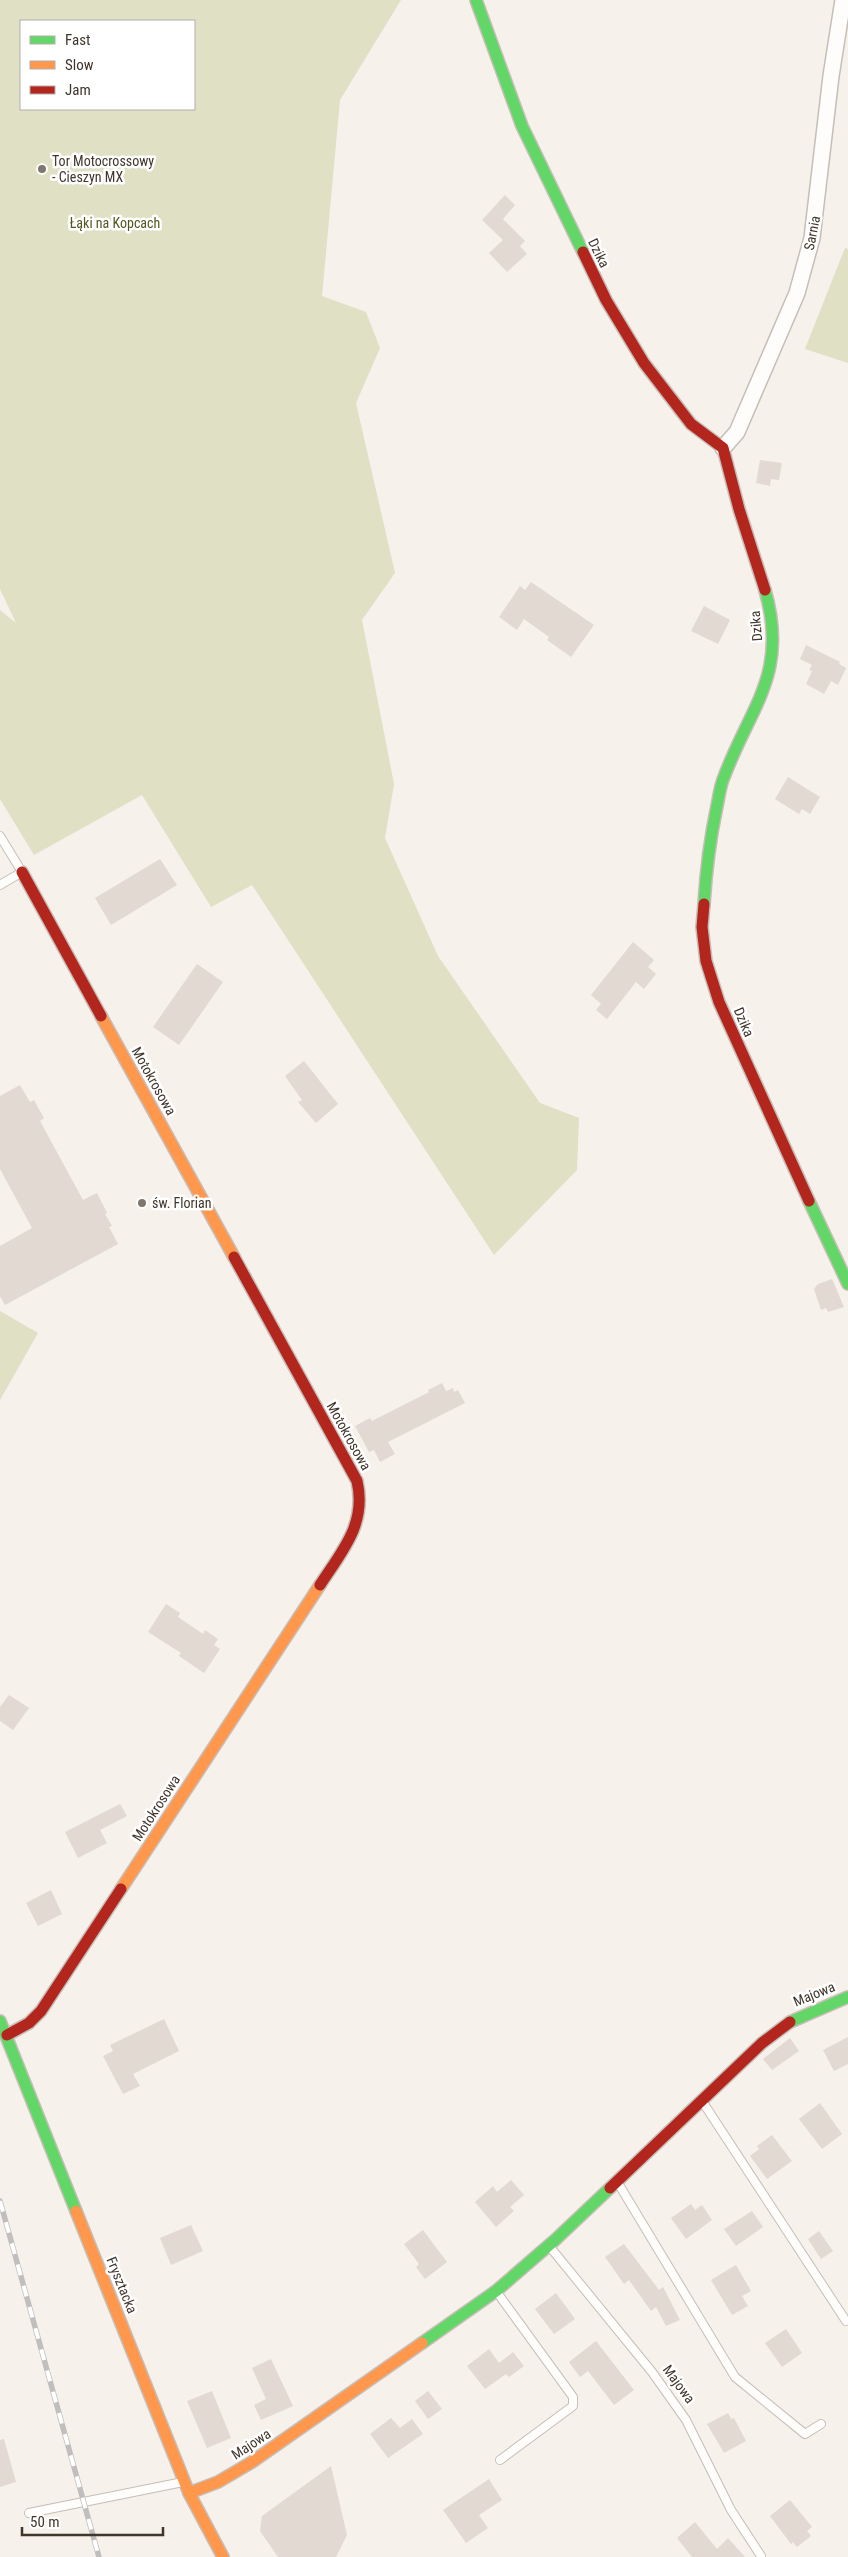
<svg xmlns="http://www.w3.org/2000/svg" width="848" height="2557" viewBox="0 0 848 2557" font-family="'Roboto Condensed',sans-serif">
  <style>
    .green { fill: #dfe0c4; fill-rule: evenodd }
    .building { fill: #e1d9d2 }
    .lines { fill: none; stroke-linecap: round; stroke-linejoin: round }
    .lane-casing { stroke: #c6beb7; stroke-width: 10 }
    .street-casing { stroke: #c6beb7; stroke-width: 18 }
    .fast-casing { stroke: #c6beb7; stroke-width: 14 }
    .slow-casing { stroke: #c6beb7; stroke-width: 14 }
    .jam-casing { stroke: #c6beb7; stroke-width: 14 }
    .lane { stroke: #fefdfc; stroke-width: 8 }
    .street { stroke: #fefdfc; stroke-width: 15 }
    .fast { stroke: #63d668; stroke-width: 11 }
    .slow { stroke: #ff974d; stroke-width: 11 }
    .jam { stroke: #b3261e; stroke-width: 11 }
    .rail-casing { stroke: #c1bfbd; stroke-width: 5.5 }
    .rail { stroke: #fff; stroke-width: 4; stroke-dasharray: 11; stroke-linecap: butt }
    .poi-dot { fill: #80776e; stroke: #fff; stroke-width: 2 }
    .labels { text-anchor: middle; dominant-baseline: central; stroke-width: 5; stroke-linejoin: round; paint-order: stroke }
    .poi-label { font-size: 14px; fill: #40352b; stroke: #fff; text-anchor: start }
    .park-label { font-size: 14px; fill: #535821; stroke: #fff }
    .street-label { font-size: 14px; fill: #40352b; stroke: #fff }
  </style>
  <rect width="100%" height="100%" fill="#f6f1eb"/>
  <!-- green -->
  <g class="green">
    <path d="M 0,0 L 401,0 L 340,100 L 322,296 L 366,312 L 380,348 L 356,403 L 395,573 L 362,620 L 394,784 L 385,838 L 438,956 L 540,1103 L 579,1118 L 577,1170 L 494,1255 L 252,885 L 211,907 L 142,795 L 34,855 L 0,799 L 0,610 L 16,623 L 0,589 ZM 21,21 L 194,21 L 194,109 L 21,109 Z"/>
    <path d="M 845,248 L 848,249 L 848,363 L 805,349 Z"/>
    <path d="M 0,1311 L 38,1333 L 0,1400 Z"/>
  </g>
  <!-- building -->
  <g class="building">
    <path d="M 505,195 L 515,205 L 503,219 L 525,241 L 520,246 L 527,254 L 507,272 L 489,253 L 503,240 L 482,220 Z"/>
    <path d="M 760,460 L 782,463 L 779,480 L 771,479 L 770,486 L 756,483 Z"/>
    <path d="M 531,582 L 594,625 L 571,657 L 547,640 L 549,637 L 524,619 L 517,630 L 499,617 L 520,586 L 525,590 Z"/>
    <path d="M 704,606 L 730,620 L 718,644 L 691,631 Z"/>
    <path d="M 806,645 L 840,662 L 839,664 L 846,668 L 838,685 L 831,681 L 824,694 L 806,684 L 812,671 L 809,670 L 812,665 L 800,659 Z"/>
    <path d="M 788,777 L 820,797 L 810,814 L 802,809 L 799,814 L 775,799 Z"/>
    <path d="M 160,859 L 177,885 L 111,925 L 95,898 Z"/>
    <path d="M 633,942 L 654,960 L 648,967 L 656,974 L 644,989 L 636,982 L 607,1019 L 596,1010 L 601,1004 L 591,995 Z"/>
    <path d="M 197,964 L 223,982 L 179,1045 L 153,1027 Z"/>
    <path d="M 304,1061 L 338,1104 L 316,1123 L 298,1102 L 302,1100 L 285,1076 Z"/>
    <path d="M 20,1085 L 30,1102 L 34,1100 L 44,1118 L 40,1121 L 83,1200 L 97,1193 L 107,1213 L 105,1214 L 112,1226 L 109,1227 L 118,1244 L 5,1305 L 0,1296 L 0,1246 L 32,1228 L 0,1169 L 0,1096 Z"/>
    <path d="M 832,1279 L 844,1307 L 828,1312 L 826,1308 L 821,1310 L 814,1289 L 818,1284 Z"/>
    <path d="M 442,1383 L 446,1391 L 453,1388 L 454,1392 L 458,1390 L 465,1403 L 388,1442 L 395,1454 L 380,1462 L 374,1450 L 369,1452 L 355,1426 L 370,1418 L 372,1421 L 429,1392 L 428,1390 Z"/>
    <path d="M 166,1604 L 180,1613 L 178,1617 L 203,1634 L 205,1630 L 218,1639 L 214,1645 L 220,1649 L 204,1673 L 179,1656 L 181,1653 L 148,1632 Z"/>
    <path d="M 9,1695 L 29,1708 L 13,1730 L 0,1721 L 0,1707 Z"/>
    <path d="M 120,1804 L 127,1816 L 100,1830 L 107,1843 L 78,1858 L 65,1832 Z"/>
    <path d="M 51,1890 L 62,1914 L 38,1926 L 26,1903 Z"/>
    <path d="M 164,2019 L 179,2051 L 133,2074 L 140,2086 L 123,2094 L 103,2056 L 113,2051 L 110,2045 Z"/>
    <path d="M 848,2037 L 848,2064 L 834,2071 L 823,2050 Z"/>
    <path d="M 790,2038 L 799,2051 L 772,2070 L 763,2059 Z"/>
    <path d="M 820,2103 L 842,2134 L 822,2149 L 799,2119 Z"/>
    <path d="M 772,2135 L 792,2161 L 767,2179 L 750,2156 L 759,2149 L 757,2146 Z"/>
    <path d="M 511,2180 L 524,2195 L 510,2207 L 514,2211 L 496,2227 L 475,2202 L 493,2186 L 497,2192 Z"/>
    <path d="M 691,2204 L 695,2210 L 702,2205 L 712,2220 L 686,2239 L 671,2218 Z"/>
    <path d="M 752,2211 L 763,2227 L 736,2246 L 724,2229 Z"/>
    <path d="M 191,2225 L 203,2251 L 171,2265 L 160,2238 Z"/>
    <path d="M 423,2230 L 447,2262 L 425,2279 L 416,2267 L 419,2264 L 404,2244 Z"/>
    <path d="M 819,2231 L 833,2251 L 821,2259 L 808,2239 Z"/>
    <path d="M 624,2244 L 659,2290 L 663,2287 L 680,2320 L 666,2326 L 656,2307 L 651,2311 L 629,2280 L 624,2284 L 605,2257 Z"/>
    <path d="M 736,2265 L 751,2291 L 742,2296 L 748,2306 L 732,2315 L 711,2280 Z"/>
    <path d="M 556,2293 L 575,2319 L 554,2334 L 535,2309 Z"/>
    <path d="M 786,2329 L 802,2353 L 782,2367 L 765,2343 Z"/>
    <path d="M 596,2341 L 634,2390 L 614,2405 L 588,2371 L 580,2377 L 569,2362 Z"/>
    <path d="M 489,2349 L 499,2363 L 513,2352 L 524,2366 L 509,2377 L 506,2374 L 485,2389 L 467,2366 Z"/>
    <path d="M 271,2359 L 293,2406 L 261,2420 L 254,2405 L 266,2399 L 252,2368 Z"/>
    <path d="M 212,2391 L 231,2438 L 207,2448 L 187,2401 Z"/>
    <path d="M 428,2391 L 442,2409 L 428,2419 L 415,2401 Z"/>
    <path d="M 728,2413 L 731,2419 L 734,2418 L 746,2441 L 724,2453 L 707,2424 Z"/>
    <path d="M 391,2418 L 400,2428 L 412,2419 L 423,2434 L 388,2458 L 370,2434 Z"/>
    <path d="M 4,2439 L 16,2482 L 0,2487 L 0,2440 Z"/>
    <path d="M 331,2466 L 347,2535 L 336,2557 L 278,2557 L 260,2531 L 262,2516 Z"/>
    <path d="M 489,2479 L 502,2500 L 479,2515 L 488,2528 L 466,2543 L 443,2510 Z"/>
    <path d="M 790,2500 L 812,2527 L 807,2531 L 811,2536 L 797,2547 L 793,2542 L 791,2544 L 770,2516 Z"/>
    <path d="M 695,2522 L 717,2549 L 728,2538 L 745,2557 L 692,2557 L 677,2538 Z"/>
  </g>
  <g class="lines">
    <defs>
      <g id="lane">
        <path d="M 0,836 L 22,872 L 0,885"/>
        <path d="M 702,2101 L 846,2321"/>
        <path d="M 618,2183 L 735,2377 L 805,2434 L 821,2424"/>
        <path d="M 550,2247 L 652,2372 L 686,2420 L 731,2510 L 761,2556"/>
        <path d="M 496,2291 L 573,2397 L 573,2406 L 500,2460"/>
        <path d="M 29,2513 L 183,2482"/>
      </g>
      <path id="street" d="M 723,448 L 737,432 L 797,293 L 812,238 L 831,76 L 843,0"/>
      <g id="fast">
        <path d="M 476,0 L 522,126 L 583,252"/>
        <path d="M 704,904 C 706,871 710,839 717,806 C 719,797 720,786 724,777 C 751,705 789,674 765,590"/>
        <path d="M 809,1201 L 848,1284"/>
        <path d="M 0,2021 L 76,2211"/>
        <path d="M 790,2022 L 848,1997"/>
        <path d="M 422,2343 L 496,2291 L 555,2240 L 610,2188"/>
      </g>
      <g id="slow">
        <path d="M 101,1016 L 234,1257"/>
        <path d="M 121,1889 L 320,1585"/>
        <path d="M 76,2211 L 189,2493 L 223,2557"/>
        <path d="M 189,2493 L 218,2482 L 252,2462 L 422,2343"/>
      </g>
      <g id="jam">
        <path d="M 583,252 L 606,300 L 644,363 L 691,424 L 723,448 L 739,509 L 765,590"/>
        <path d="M 22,872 L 101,1016"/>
        <path d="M 704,904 L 702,927 L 706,961 L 719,1002 L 809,1201"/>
        <path d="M 234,1257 L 357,1481 C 367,1524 342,1551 320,1585"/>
        <path d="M 7,2035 L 29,2023 L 41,2011 L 121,1889"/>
        <path d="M 610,2188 L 762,2043 L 790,2022"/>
      </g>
    </defs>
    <!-- lane casing -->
    <use href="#lane" class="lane-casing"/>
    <!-- street casing -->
    <use href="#street" class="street-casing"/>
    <!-- fast casing -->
    <use href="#fast" class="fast-casing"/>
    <!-- slow casing -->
    <use href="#slow" class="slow-casing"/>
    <!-- jam casing -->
    <use href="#jam" class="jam-casing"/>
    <!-- lane -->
    <use href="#lane" class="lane"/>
    <!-- street -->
    <use href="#street" class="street"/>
    <!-- fast -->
    <use href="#fast" class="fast"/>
    <!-- slow -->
    <use href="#slow" class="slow"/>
    <!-- jam -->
    <use href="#jam" class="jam"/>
    <defs>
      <path id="rail" d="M 0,2201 L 99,2557"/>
    </defs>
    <!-- rail casing -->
    <use href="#rail" class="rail-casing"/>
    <!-- rail -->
    <use href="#rail" class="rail"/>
  </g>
  <!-- markers -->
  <g class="poi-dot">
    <circle cx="42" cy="169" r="5"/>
    <circle cx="142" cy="1203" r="5"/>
  </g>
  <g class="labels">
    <!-- poi labels -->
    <g class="poi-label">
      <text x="52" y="161">Tor Motocrossowy<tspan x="52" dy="16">- Cieszyn MX</tspan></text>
      <text x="152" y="1203">św. Florian</text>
    </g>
    <!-- park labels -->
    <g class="park-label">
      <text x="115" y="223">Łąki na Kopcach</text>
    </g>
    <!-- street labels -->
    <g class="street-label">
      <text transform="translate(812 233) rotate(-79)">Sarnia</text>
      <text transform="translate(599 253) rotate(64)">Dzika</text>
      <text transform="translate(756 626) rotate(-95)">Dzika</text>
      <text transform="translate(744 1022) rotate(67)">Dzika</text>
      <text transform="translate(154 1081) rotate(61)">Motokrosowa</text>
      <text transform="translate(349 1436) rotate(61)">Motokrosowa</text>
      <text transform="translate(156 1808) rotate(-57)">Motokrosowa</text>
      <text transform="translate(814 1994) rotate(-22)">Majowa</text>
      <text transform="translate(122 2285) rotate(68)">Frysztacka</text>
      <text transform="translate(679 2384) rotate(54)">Majowa</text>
      <text transform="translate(251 2444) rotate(-33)">Majowa</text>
    </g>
  </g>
  <!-- legend -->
  <rect x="20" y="20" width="175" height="90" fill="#ffffff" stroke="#b3aeaa"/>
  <rect x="30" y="36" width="25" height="8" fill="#63d668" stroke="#b3aeaa"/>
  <text x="65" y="45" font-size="15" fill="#40352b">Fast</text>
  <rect x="30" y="61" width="25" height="8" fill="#ff974d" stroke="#b3aeaa"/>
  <text x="65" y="70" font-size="15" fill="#40352b">Slow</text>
  <rect x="30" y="86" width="25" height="8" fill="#b3261e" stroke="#b3aeaa"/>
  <text x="65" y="95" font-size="15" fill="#40352b">Jam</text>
  <!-- scale -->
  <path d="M22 2527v8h141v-8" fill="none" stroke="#40352b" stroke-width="2.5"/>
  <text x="30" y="2527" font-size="15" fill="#40352b" stroke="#ffffff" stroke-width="4" paint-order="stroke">50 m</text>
</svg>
